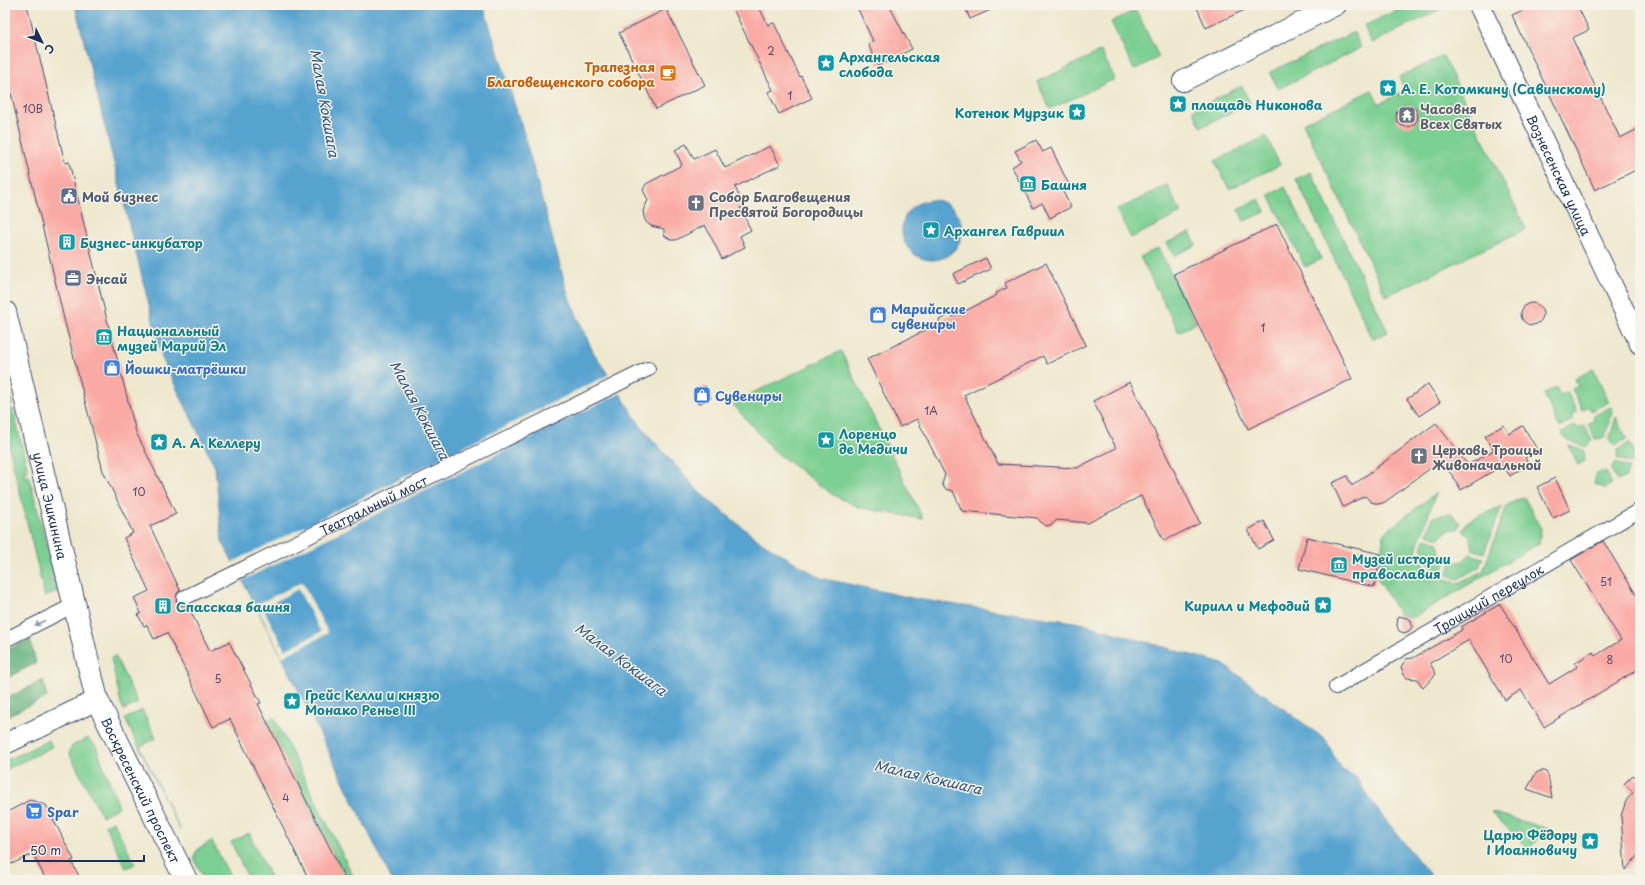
<svg xmlns="http://www.w3.org/2000/svg" width="1645" height="885" viewBox="0 0 1645 885" font-family="'Playpen Sans',sans-serif">
  <style>
    .green { fill: #7bcf93; stroke: #4b7f78 }
    .forest { fill: #64b27d; stroke: #40706e }
    .water { fill: #57a3d0; stroke: #396997 }
    .pier { fill: #eee8ce; fill-rule: evenodd }
    .building { fill: #faaaa4 }
    .lines { fill: none; stroke-linecap: round; stroke-linejoin: round }
    .street-casing { stroke: #3b4b6f; stroke-width: 16 }
    .secondary-casing { stroke: #3b4b6f; stroke-width: 22 }
    .primary-casing { stroke: #3b4b6f; stroke-width: 24 }
    .street { stroke: #fff; stroke-width: 14 }
    .secondary { stroke: #fff; stroke-width: 20 }
    .primary { stroke: #fff; stroke-width: 22 }
    .oneway { fill: #8d97ae }
    .labels { text-anchor: middle; dominant-baseline: central; stroke-width: 3; stroke-linejoin: round; paint-order: stroke }
    .number-label { font-size: 11px; fill: #534e70 }
    .culture-label { font-size: 13px; font-weight: bold; fill: #0d838f; stroke: #f7f3e8; text-anchor: start }
    .food-label { font-size: 13px; font-weight: bold; fill: #c56008; stroke: #f7f3e8; text-anchor: end }
    .worship-label { font-size: 13px; font-weight: bold; fill: #5b616d; stroke: #f7f3e8; text-anchor: start }
    .street-label { font-size: 13px; fill: #1b2f5e; stroke: #f7f3e8 }
    .service-label { font-size: 13px; font-weight: bold; fill: #4e5e75; stroke: #f7f3e8; text-anchor: start }
    .shop-label { font-size: 13px; font-weight: bold; fill: #366cbe; stroke: #f7f3e8; text-anchor: start }
    .water-label { font-size: 14px; font-style: italic; fill: #305886; stroke: #f7f3e8 }
  </style>
  <rect width="100%" height="100%" fill="#f7f3e8"/>
  <filter id="ink" filterUnits="userSpaceOnUse"><feTurbulence type="fractalNoise" baseFrequency=".025" numOctaves="2"/><feDisplacementMap in="SourceGraphic" scale="8" xChannelSelector="R" yChannelSelector="G"/><feConvolveMatrix kernelMatrix="1 2 1 2 8 2 1 2 1" color-interpolation-filters="sRGB"/></filter>
  <filter id="wash" filterUnits="userSpaceOnUse"><feTurbulence type="fractalNoise" baseFrequency=".012" numOctaves="4" result="noise"/><feDisplacementMap in="SourceGraphic" scale="16" xChannelSelector="R" yChannelSelector="G"/><feGaussianBlur stdDeviation="0.9" result="paint"/><feColorMatrix in="noise" values="0 0 0 0 0 0 0 0 0 0 0 0 0 0 0 0 0 1.4 0 .05"/><feComposite in="paint" operator="in"/></filter>
  <g filter="url(#wash)">
    <rect width="100%" height="100%" fill="#eee8ce"/>
    <!-- green -->
    <g class="green">
      <path d="M 1407,5 L 1449,5 L 1372,43 L 1364,26 Z"/>
      <path d="M 1136,10 L 1159,57 L 1134,70 L 1111,22 Z"/>
      <path d="M 1354,32 L 1361,48 L 1278,89 L 1270,72 Z"/>
      <path d="M 1101,51 L 1115,79 L 1050,109 L 1037,82 Z"/>
      <path d="M 1443,56 L 1526,229 L 1386,296 L 1303,123 L 1372,90 L 1379,104 L 1402,92 L 1405,90 L 1399,77 Z"/>
      <path d="M 1242,86 L 1250,103 L 1201,127 L 1193,110 Z"/>
      <path d="M 1266,136 L 1280,165 L 1229,189 L 1215,161 Z"/>
      <path d="M 1311,172 L 1388,332 L 1373,339 L 1296,179 Z"/>
      <path d="M 1167,185 L 1181,213 L 1131,238 L 1117,210 Z"/>
      <path d="M 1285,187 L 1321,259 L 1305,267 L 1269,195 Z"/>
      <path d="M 1259,199 L 1265,212 L 1244,221 L 1238,209 Z"/>
      <path d="M 1190,232 L 1196,245 L 1174,256 L 1167,243 Z"/>
      <path d="M 1158,248 L 1196,323 L 1179,332 L 1140,257 Z"/>
      <path d="M 841,351 L 923,519 L 861,508 L 833,495 L 774,451 L 732,403 Z"/>
      <path d="M 1593,369 L 1609,402 L 1591,411 L 1589,406 L 1582,410 L 1572,389 L 1578,386 L 1575,379 Z"/>
      <path d="M 5,376 L 12,405 L 7,406 L 9,410 L 13,409 L 28,471 L 23,472 L 25,477 L 29,476 L 54,576 L 49,578 L 50,581 L 55,580 L 57,592 L 45,597 L 5,430 Z"/>
      <path d="M 1556,387 L 1560,395 L 1567,392 L 1577,412 L 1571,415 L 1573,420 L 1559,427 L 1544,394 Z"/>
      <path d="M 1611,407 L 1613,412 L 1604,438 L 1595,439 L 1588,424 L 1595,420 L 1593,416 Z"/>
      <path d="M 1616,417 L 1627,439 L 1615,445 L 1609,440 Z"/>
      <path d="M 1575,425 L 1578,429 L 1584,426 L 1592,441 L 1586,447 L 1566,440 L 1562,432 Z"/>
      <path d="M 1630,443 L 1634,453 L 1631,463 L 1618,459 L 1617,450 Z"/>
      <path d="M 1569,446 L 1584,451 L 1585,461 L 1578,465 Z"/>
      <path d="M 1616,463 L 1629,468 L 1626,477 L 1617,481 L 1611,469 Z"/>
      <path d="M 1597,472 L 1606,472 L 1612,484 L 1604,488 L 1594,484 Z"/>
      <path d="M 1436,493 L 1416,550 L 1429,574 L 1458,583 L 1483,571 L 1507,505 L 1524,497 L 1541,529 L 1539,543 L 1412,618 L 1400,615 L 1378,579 L 1384,533 Z"/>
      <path d="M 1502,506 L 1484,553 L 1472,549 L 1470,538 L 1463,531 L 1468,521 Z"/>
      <path d="M 1451,513 L 1460,523 L 1458,529 L 1448,530 L 1440,538 L 1427,534 L 1433,517 Z"/>
      <path d="M 1425,538 L 1438,542 L 1440,554 L 1446,561 L 1442,573 L 1433,570 L 1422,550 Z"/>
      <path d="M 1470,554 L 1483,558 L 1479,567 L 1458,579 L 1447,575 L 1451,563 L 1463,561 Z"/>
      <path d="M 115,656 L 138,703 L 124,710 L 121,704 L 111,658 Z"/>
      <path d="M 142,710 L 156,738 L 140,747 L 180,830 L 125,719 Z"/>
      <path d="M 274,717 L 355,880 L 346,880 L 266,721 Z"/>
      <path d="M 88,738 L 96,746 L 119,807 L 102,816 L 69,753 L 72,746 Z"/>
      <path d="M 49,740 L 52,747 L 5,770 L 5,761 Z"/>
      <path d="M 1491,812 L 1548,829 L 1529,849 Z"/>
      <path d="M 113,821 L 135,864 L 126,868 L 105,825 Z"/>
      <path d="M 249,833 L 270,877 L 263,880 L 249,880 L 231,842 Z"/>
      <path d="M 212,841 L 232,880 L 205,880 C 194,859 186,853 212,841 Z"/>
    </g>
    <!-- forest -->
    <g class="forest">
      <path d="M 30,639 L 36,663 L 5,679 L 5,651 Z"/>
      <path d="M 43,680 L 47,697 L 5,717 L 5,699 Z"/>
    </g>
    <!-- water -->
    <g class="water">
      <path d="M 75,5 L 483,5 L 524,134 L 568,295 L 592,350 L 642,428 L 701,494 L 758,540 L 821,578 L 916,599 L 1080,623 L 1223,664 L 1326,740 L 1340,768 L 1356,777 L 1376,808 L 1434,880 L 392,880 L 282,657 L 222,541 L 215,467 L 162,358 Z"/>
      <circle cx="932" cy="230" r="30"/>
    </g>
    <!-- pier -->
    <g class="pier">
      <path d="M 610,374 L 621,393 L 241,581 L 231,563 Z"/>
      <path d="M 302,582 L 328,633 L 282,657 L 256,605 ZM 298,589 L 321,632 L 285,650 L 263,608 Z"/>
    </g>
    <g id="blocks">
      <!-- building -->
      <g class="building">
        <path d="M 5,5 L 27,5 L 65,163 L 69,162 L 105,312 L 136,432 L 176,514 L 150,526 L 180,590 L 177,594 L 176,601 L 180,605 L 188,606 L 210,651 L 229,642 L 261,703 L 258,704 L 346,880 L 309,880 L 230,719 L 213,727 L 167,633 L 154,639 L 147,625 L 144,626 L 138,615 L 141,613 L 134,598 L 149,591 L 124,538 L 133,533 L 103,471 L 65,323 L 5,68 Z"/>
        <path d="M 731,5 L 758,5 L 768,25 L 774,23 L 800,77 L 801,76 L 812,98 L 779,114 L 768,92 L 773,90 Z"/>
        <path d="M 856,5 L 889,5 L 912,49 L 878,66 L 868,44 L 873,41 Z"/>
        <path d="M 964,5 L 1002,5 L 970,19 Z"/>
        <path d="M 1196,5 L 1255,5 L 1206,28 Z"/>
        <path d="M 1534,5 L 1577,5 L 1589,30 L 1572,38 L 1620,138 L 1640,128 L 1640,168 L 1595,190 L 1512,15 Z"/>
        <path d="M 666,9 L 705,85 L 656,109 L 619,33 Z"/>
        <circle cx="1407" cy="116" r="11"/>
        <path d="M 1036,140 L 1043,152 L 1051,148 L 1071,189 L 1063,192 L 1071,207 L 1050,218 L 1042,203 L 1033,208 L 1012,167 L 1021,161 L 1015,151 Z"/>
        <path d="M 686,144 L 694,159 L 715,149 L 725,168 L 770,146 L 780,165 L 735,187 L 744,206 L 740,208 L 751,230 L 740,236 L 745,247 L 722,259 L 705,225 L 676,240 L 671,240 L 664,235 L 664,229 L 651,226 L 646,222 L 644,217 L 643,211 L 648,200 L 643,190 L 646,184 L 682,165 L 675,150 Z"/>
        <path d="M 1277,224 L 1352,379 L 1248,429 L 1174,274 Z"/>
        <path d="M 986,258 L 991,269 L 958,284 L 953,274 Z"/>
        <path d="M 1046,263 L 1086,345 L 1047,364 L 1043,356 L 964,395 L 998,464 L 1077,468 L 1116,448 L 1093,401 L 1130,382 L 1200,523 L 1164,541 L 1141,496 L 1088,523 L 1057,520 L 1052,524 L 1047,526 L 1043,524 L 1037,518 L 962,511 L 953,491 L 945,489 L 942,484 L 945,475 L 917,419 L 900,427 L 867,359 L 940,323 L 939,320 L 952,314 L 953,317 L 997,295 L 996,293 L 1007,288 L 1005,283 Z"/>
        <circle cx="1532" cy="314" r="11"/>
        <path d="M 1428,384 L 1440,402 L 1419,416 L 1407,399 Z"/>
        <path d="M 705,386 L 711,398 L 698,404 L 693,392 Z"/>
        <path d="M 1436,423 L 1468,465 L 1494,450 L 1485,436 L 1504,425 L 1509,434 L 1523,426 L 1538,451 L 1525,458 L 1529,464 L 1510,476 L 1503,465 L 1461,490 L 1452,475 L 1440,461 L 1385,502 L 1379,504 L 1371,502 L 1365,496 L 1343,507 L 1332,483 L 1347,476 L 1352,486 Z"/>
        <path d="M 1555,478 L 1570,510 L 1553,518 L 1537,487 Z"/>
        <path d="M 1264,521 L 1274,540 L 1258,549 L 1248,530 Z"/>
        <path d="M 1307,537 L 1381,554 L 1374,587 L 1299,569 Z"/>
        <path d="M 1603,541 L 1640,601 L 1640,668 L 1544,727 L 1521,690 L 1505,700 L 1469,640 L 1430,663 L 1436,674 L 1423,688 L 1417,679 L 1407,678 L 1404,675 L 1401,667 L 1406,659 L 1413,658 L 1462,630 L 1461,627 L 1500,604 L 1549,684 L 1577,667 L 1575,663 L 1593,652 L 1595,656 L 1621,640 L 1571,560 Z"/>
        <path d="M 1398,616 L 1407,618 L 1411,620 L 1412,627 L 1409,631 L 1404,633 L 1399,631 L 1397,626 Z"/>
        <path d="M 1540,771 L 1545,771 L 1548,775 L 1552,798 L 1527,789 L 1536,773 Z"/>
        <path d="M 1633,775 L 1640,782 L 1640,853 L 1625,870 L 1621,816 L 1626,801 L 1633,792 L 1624,784 Z"/>
        <path d="M 30,800 L 46,805 L 74,860 L 71,861 L 81,880 L 46,880 L 33,854 L 5,867 L 5,813 Z"/>
      </g>
    </g>
  </g>
  <g filter="url(#ink)">
    <use href="#blocks" fill-opacity="0" stroke="#3b4b6f" stroke-width="1"/>
    <g class="lines">
      <defs>
        <g id="street">
          <path id="s1" d="M 184,598 L 648,369"/>
          <path d="M 5,640 L 74,605"/>
          <path id="s2" d="M 1336,687 L 1640,510"/>
        </g>
        <g id="secondary">
          <path id="s3" d="M 1479,5 L 1640,344"/>
          <path d="M 1183,81 L 1336,5"/>
          <path d="M 5,744 L 97,700"/>
        </g>
        <g id="primary">
          <path id="s4" d="M 5,312 L 97,700 L 186,880"/>
        </g>
      </defs>
      <!-- street casing -->
      <use href="#street" class="street-casing"/>
      <!-- secondary casing -->
      <use href="#secondary" class="secondary-casing"/>
      <!-- primary casing -->
      <use href="#primary" class="primary-casing"/>
      <!-- street -->
      <use href="#street" class="street"/>
      <!-- secondary -->
      <use href="#secondary" class="secondary"/>
      <!-- primary -->
      <use href="#primary" class="primary"/>
    </g>
    <!-- one-way arrows -->
    <defs><path id="oneway-solid" d="M-6-.8H1V-3.2L6.5 0L1 3.2V.8H-6Z"/></defs>
    <use class="oneway" href="#oneway-solid" transform="translate(40 623) rotate(154)"/>
  </g>
  <!-- icons -->
  <defs>
    <symbol id="sight-square" viewBox="-11 -11 22 22"><rect x="-9" y="-9" width="18" height="18" rx="4" fill="#0f9aa8" stroke="#f7f3e8"/><path d="M0-6L1.8-2.2L6-1.7L2.9 1.2L3.7 5.4L0 3.3L-3.7 5.4L-2.9 1.2L-6-1.7L-1.8-2.2Z" fill="#fff"/></symbol>
    <symbol id="cafe-square" viewBox="-11 -11 22 22"><rect x="-9" y="-9" width="18" height="18" rx="4" fill="#e8710a" stroke="#f7f3e8"/><path d="M-5.5-4.5H6V0H3Q3 3.5 0 3.5H-2.5Q-5.5 3.5-5.5 0ZM3-3.2v2h1.7v-2ZM-6 4.5H4V6H-6Z" fill="#fff"/></symbol>
    <symbol id="temple-square" viewBox="-11 -11 22 22"><rect x="-9" y="-9" width="18" height="18" rx="4" fill="#6b7280" stroke="#f7f3e8"/><path d="M0-6L5-2H3V0L6.5 2.5H4V6H1.5V3h-3V6H-4V2.5H-6.5L-3 0V-2H-5Z" fill="#fff"/></symbol>
    <symbol id="museum-square" viewBox="-11 -11 22 22"><rect x="-9" y="-9" width="18" height="18" rx="4" fill="#0f9aa8" stroke="#f7f3e8"/><path d="M0-6L6-3V-2H-6V-3ZM-5-1h2V3h-2ZM-1-1h2V3h-2ZM3-1h2V3H3ZM-6 4H6V6H-6Z" fill="#fff"/></symbol>
    <symbol id="civic-square" viewBox="-11 -11 22 22"><rect x="-9" y="-9" width="18" height="18" rx="4" fill="#5c6f8a" stroke="#f7f3e8"/><path d="M-.6-6.5H3V-4.5H.6V-3L4-1V1h2V6H-6V1h2V-1L-.6-3ZM-1.2 2.5V6h2.4V2.5Z" fill="#fff"/></symbol>
    <symbol id="church-square" viewBox="-11 -11 22 22"><rect x="-9" y="-9" width="18" height="18" rx="4" fill="#6b7280" stroke="#f7f3e8"/><path d="M-1.2-6h2.4v3.5h3.3v2.4h-3.3V6h-2.4V-.1h-3.3v-2.4h3.3Z" fill="#fff"/></symbol>
    <symbol id="building-square" viewBox="-11 -11 22 22"><rect x="-9" y="-9" width="18" height="18" rx="4" fill="#0f9aa8" stroke="#f7f3e8"/><path d="M-4-6H4V6H1V3H-1V6H-4ZM-2.5-4.3h1.7v1.8h-1.7ZM.8-4.3h1.7v1.8H.8ZM-2.5-1h1.7V.8h-1.7ZM.8-1h1.7V.8H.8Z" fill="#fff"/></symbol>
    <symbol id="office-square" viewBox="-11 -11 22 22"><rect x="-9" y="-9" width="18" height="18" rx="4" fill="#5c6f8a" stroke="#f7f3e8"/><path d="M-6-3h4V-5.5h4V-3h4V5H-6ZM-1-4.5V-3h2v-1.5ZM-6 0V1H6V0Z" fill="#fff"/></symbol>
    <symbol id="shop-square" viewBox="-11 -11 22 22"><rect x="-9" y="-9" width="18" height="18" rx="4" fill="#3f7fe0" stroke="#f7f3e8"/><path d="M-5-2.5h2.3a2.7 3.5 0 0 1 5.4 0H5L5.5 6h-11ZM-1.5-2.5h3a1.5 2.3 0 0 0-3 0Z" fill="#fff"/></symbol>
    <symbol id="supermarket-square" viewBox="-11 -11 22 22"><rect x="-9" y="-9" width="18" height="18" rx="4" fill="#3f7fe0" stroke="#f7f3e8"/><path d="M-6-5.5h2.5l.6 2H6L4.5 2H-2.5L-4.4-4H-6ZM-1.5 3.2a1.3 1.3 0 1 0 .1 0ZM3 3.2a1.3 1.3 0 1 0 .1 0Z" fill="#fff"/></symbol>
  </defs>
  <g fill-rule="evenodd">
    <use href="#sight-square" x="816" y="53" width="20" height="20"/>
    <use href="#cafe-square" x="658" y="63" width="20" height="20"/>
    <use href="#sight-square" x="1378" y="78" width="20" height="20"/>
    <use href="#sight-square" x="1168" y="94" width="20" height="20"/>
    <use href="#sight-square" x="1067" y="102" width="20" height="20"/>
    <use href="#temple-square" x="1397" y="105" width="20" height="20"/>
    <use href="#museum-square" x="1018" y="174" width="20" height="20"/>
    <use href="#civic-square" x="59" y="186" width="20" height="20"/>
    <use href="#church-square" x="686" y="193" width="20" height="20"/>
    <use href="#sight-square" x="921" y="220" width="20" height="20"/>
    <use href="#building-square" x="57" y="232" width="20" height="20"/>
    <use href="#office-square" x="63" y="268" width="20" height="20"/>
    <use href="#shop-square" x="868" y="305" width="20" height="20"/>
    <use href="#museum-square" x="94" y="327" width="20" height="20"/>
    <use href="#shop-square" x="102" y="358" width="20" height="20"/>
    <use href="#shop-square" x="692" y="385" width="20" height="20"/>
    <use href="#sight-square" x="816" y="430" width="20" height="20"/>
    <use href="#sight-square" x="149" y="432" width="20" height="20"/>
    <use href="#church-square" x="1409" y="446" width="20" height="20"/>
    <use href="#museum-square" x="1329" y="555" width="20" height="20"/>
    <use href="#sight-square" x="1313" y="595" width="20" height="20"/>
    <use href="#building-square" x="153" y="596" width="20" height="20"/>
    <use href="#sight-square" x="282" y="691" width="20" height="20"/>
    <use href="#supermarket-square" x="24" y="801" width="20" height="20"/>
    <use href="#sight-square" x="1580" y="831" width="20" height="20"/>
  </g>
  <g class="labels">
    <!-- number labels -->
    <g class="number-label">
      <text x="771" y="50">2</text>
      <text x="790" y="95">1</text>
      <text x="33" y="108">10В</text>
      <text x="1263" y="327">1</text>
      <text x="931" y="410">1А</text>
      <text x="139" y="491">10</text>
      <text x="1606" y="581">51</text>
      <text x="1506" y="658">10</text>
      <text x="1610" y="659">8</text>
      <text x="218" y="678">5</text>
      <text x="286" y="797">4</text>
    </g>
    <!-- culture labels -->
    <g class="culture-label">
      <text x="839" y="56">Архангельская<tspan x="839" dy="15">слобода</tspan></text>
      <text x="1401" y="88">А. Е. Котомкину (Савинскому)</text>
      <text x="1191" y="104">площадь Никонова</text>
      <text x="1064" y="112" text-anchor="end">Котенок Мурзик</text>
      <text x="1041" y="184">Башня</text>
      <text x="944" y="230">Архангел Гавриил</text>
      <text x="80" y="242">Бизнес-инкубатор</text>
      <text x="117" y="330">Национальный<tspan x="117" dy="15">музей Марий Эл</tspan></text>
      <text x="839" y="433">Лоренцо<tspan x="839" dy="15">де Медичи</tspan></text>
      <text x="172" y="442">А. А. Келлеру</text>
      <text x="1352" y="558">Музей истории<tspan x="1352" dy="15">православия</tspan></text>
      <text x="1310" y="605" text-anchor="end">Кирилл и Мефодий</text>
      <text x="176" y="606">Спасская башня</text>
      <text x="305" y="694">Грейс Келли и князю<tspan x="305" dy="15">Монако Ренье III</tspan></text>
      <text x="1577" y="834" text-anchor="end">Царю Фёдору<tspan x="1577" dy="15">I Иоанновичу</tspan></text>
    </g>
    <!-- food labels -->
    <g class="food-label">
      <text x="655" y="66">Трапезная<tspan x="655" dy="15">Благовещенского собора</tspan></text>
    </g>
    <!-- worship labels -->
    <g class="worship-label">
      <text x="1420" y="108">Часовня<tspan x="1420" dy="15">Всех Святых</tspan></text>
      <text x="709" y="196">Собор Благовещения<tspan x="709" dy="15">Пресвятой Богородицы</tspan></text>
      <text x="1432" y="449">Церковь Троицы<tspan x="1432" dy="15">Живоначальной</tspan></text>
    </g>
    <!-- street labels -->
    <g class="street-label">
      <text stroke="none"><textPath href="#s3" startOffset="188">Вознесенская улица</textPath></text>
      <text stroke="none"><textPath href="#s1" startOffset="211">Театральный мост</textPath></text>
      <text stroke="none"><textPath href="#s4" startOffset="199">улица Эшкинина</textPath></text>
      <text stroke="none"><textPath href="#s2" startOffset="176">Троицкий переулок</textPath></text>
      <text stroke="none"><textPath href="#s4" startOffset="499">Воскресенский проспект</textPath></text>
    </g>
    <!-- service labels -->
    <g class="service-label">
      <text x="82" y="196">Мой бизнес</text>
      <text x="86" y="278">Энсай</text>
    </g>
    <!-- shop labels -->
    <g class="shop-label">
      <text x="891" y="308">Марийские<tspan x="891" dy="15">сувениры</tspan></text>
      <text x="125" y="368">Йошки-матрёшки</text>
      <text x="715" y="395">Сувениры</text>
      <text x="47" y="811">Spar</text>
    </g>
    <!-- water labels -->
    <g class="water-label">
      <text transform="translate(325 103) rotate(80)">Малая Кокшага</text>
      <text transform="translate(420 410) rotate(62)">Малая Кокшага</text>
      <text transform="translate(621 659) rotate(37)">Малая Кокшага</text>
      <text transform="translate(928 777) rotate(13)">Малая Кокшага</text>
    </g>
  </g>
  <!-- margin -->
  <rect width="1645" height="885" fill="none" stroke="#f7f3e8" stroke-width="20"/>
  <!-- north arrow -->
  <g transform="translate(42 42) rotate(133)" stroke="#f7f3e8" stroke-width="3" paint-order="stroke">
  <path d="M0-3L7 15L0 10L-7 15Z" fill="#1b2f5e"/>
  <text y="-6" font-size="11" font-weight="bold" text-anchor="middle" fill="#1b2f5e">С</text>
  </g>
  <!-- scale -->
  <path d="M24 855v6h120v-6" fill="none" stroke="#1b2f5e" stroke-width="2"/>
  <text x="30" y="855" font-size="12" fill="#1b2f5e" stroke="#f7f3e8" stroke-width="3" paint-order="stroke">50 m</text>
</svg>
